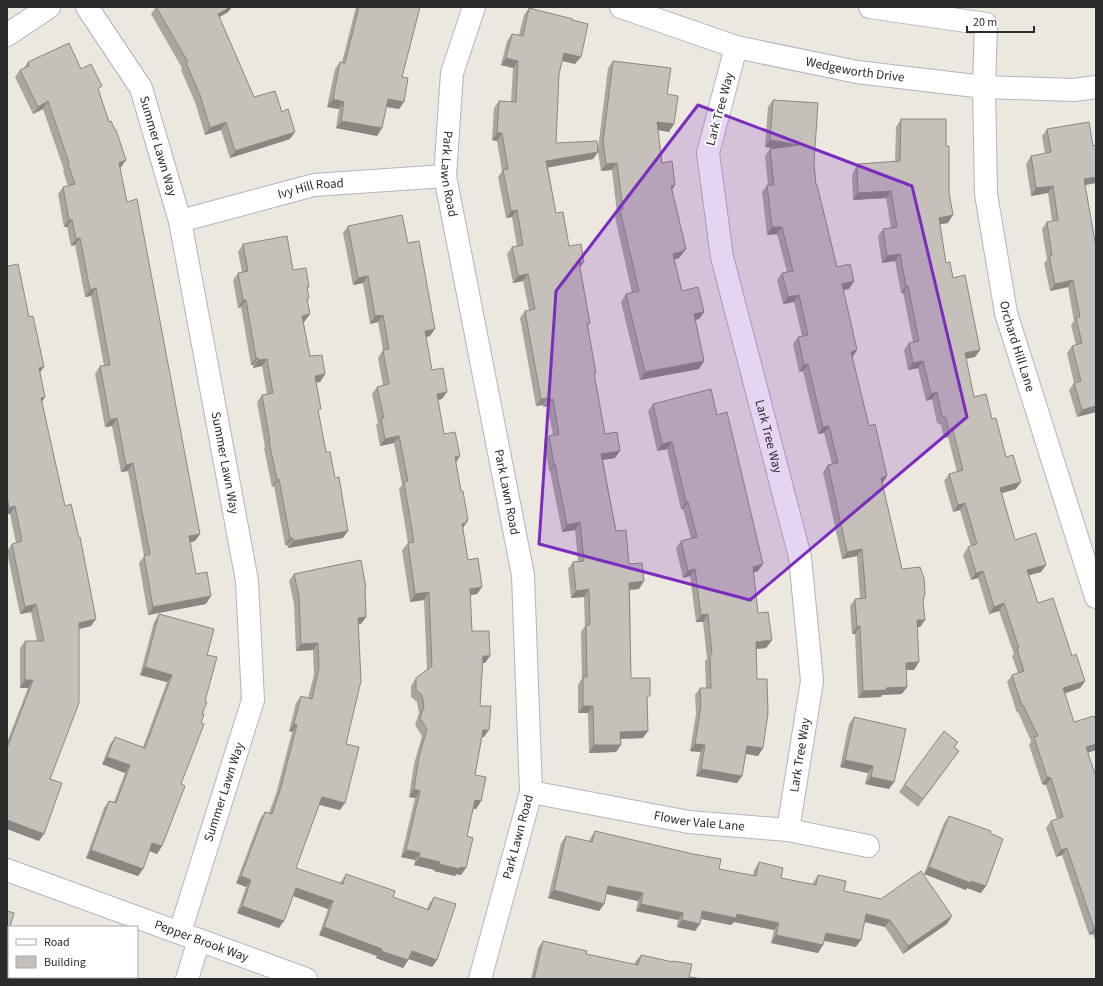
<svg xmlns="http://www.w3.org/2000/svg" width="1103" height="986" viewBox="0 0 1103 986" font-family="'Source Sans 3',sans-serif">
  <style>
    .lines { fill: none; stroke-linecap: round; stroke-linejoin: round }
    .minor-casing { stroke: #b2b4be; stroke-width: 24 }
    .minor { stroke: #fff; stroke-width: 22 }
    .wall { fill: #a9a6a0 }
    .shaded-wall { fill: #8a8782 }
    .building { fill: #c5c1ba; stroke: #8a8782 }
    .marked { fill: #7b2cbf; fill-opacity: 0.2; stroke: #7b2cbf; stroke-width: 3; stroke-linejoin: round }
    .labels { text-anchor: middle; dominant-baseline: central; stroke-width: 4; stroke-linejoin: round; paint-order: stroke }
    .street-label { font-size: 13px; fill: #2b2b2b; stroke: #fff }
  </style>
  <rect width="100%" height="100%" fill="#ece7df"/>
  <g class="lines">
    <defs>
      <g id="minor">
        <path id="s1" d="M 87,7 L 141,88 L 180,221 L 247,581 L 253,700 L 180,932"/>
        <path id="s2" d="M 474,7 L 452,73 L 445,176 L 523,575 L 531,792 L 480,979"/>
        <path id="s3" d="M 621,7 L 736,47 L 857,72 L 984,87 L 1074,90 L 1096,87"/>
        <path id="s4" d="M 870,7 L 986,24 L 984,87 L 986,194 L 1006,313 L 1096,597"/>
        <path d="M 7,35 L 49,7"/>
        <path id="s5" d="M 736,47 L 708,153 L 722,257 L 800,557 L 812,681 L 788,830"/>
        <path id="s6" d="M 180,221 L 314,185 L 445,176"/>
        <path id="s7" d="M 531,792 L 689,822 L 788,830 L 868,846"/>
        <path id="s8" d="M 7,870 L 306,979"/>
        <path d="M 187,979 L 199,940"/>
      </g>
    </defs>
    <!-- minor casing -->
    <use href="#minor" class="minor-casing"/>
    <!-- minor -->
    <use href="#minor" class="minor"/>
  </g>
  <!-- wall -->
  <g class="wall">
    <path d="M 156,7 L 232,7 L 228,12 L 219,17 L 254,97 L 290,139 L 230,158 L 221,130 L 205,135 L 195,102 L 181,70 L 182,68 L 151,14 Z"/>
    <path d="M 356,7 L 420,7 L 402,77 L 404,102 L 399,109 L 386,107 L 382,128 L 377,136 L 336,128 L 339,109 L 327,107 L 335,69 L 340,62 L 342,62 Z"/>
    <path d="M 529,8 L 572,20 L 575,64 L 562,61 L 559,74 L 556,143 L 598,149 L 608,68 L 613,61 L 667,94 L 674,124 L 669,132 L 658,130 L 662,163 L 672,190 L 684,251 L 679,258 L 674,259 L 682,291 L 704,312 L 699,319 L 695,320 L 704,361 L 699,369 L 640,380 L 621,302 L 626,294 L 632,293 L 615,217 L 617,213 L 612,170 L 601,171 L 598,152 L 593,159 L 548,167 L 556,213 L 569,246 L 580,267 L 590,323 L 588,326 L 594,376 L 605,434 L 615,458 L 603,460 L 616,531 L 639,589 L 630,590 L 631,678 L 647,700 L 643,738 L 621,739 L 616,752 L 589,753 L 588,713 L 578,713 L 578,685 L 582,678 L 581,632 L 585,626 L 584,597 L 571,598 L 568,569 L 573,562 L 578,561 L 575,530 L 562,532 L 550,471 L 549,471 L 544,443 L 549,436 L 553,435 L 547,406 L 543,407 L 543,405 L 536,406 L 520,318 L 525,311 L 529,310 L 523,281 L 513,283 L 507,254 L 512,247 L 517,246 L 512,217 L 506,218 L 498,177 L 502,171 L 497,141 L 492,140 L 494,108 L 499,101 L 511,102 L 513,68 L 501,65 L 507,41 L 512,34 L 519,35 L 524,15 Z"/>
    <path d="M 28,62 L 81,69 L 99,91 L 109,122 L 126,160 L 121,167 L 120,168 L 195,541 L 190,542 L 196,574 L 206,604 L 148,615 L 139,563 L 144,556 L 128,471 L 121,472 L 112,426 L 105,427 L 95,374 L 100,366 L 104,366 L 91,296 L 85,297 L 75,245 L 71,246 L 67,227 L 64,227 L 58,194 L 63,187 L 68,186 L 63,171 L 64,170 L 43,109 L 33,114 L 15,77 L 20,70 L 24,68 Z"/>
    <path d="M 773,100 L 814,163 L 816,185 L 837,267 L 854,281 L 849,289 L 843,290 L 852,357 L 869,426 L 887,476 L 882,483 L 902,569 L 923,602 L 925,620 L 920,627 L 918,627 L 914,670 L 906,670 L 902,694 L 882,695 L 881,697 L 858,698 L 855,634 L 852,634 L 850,606 L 855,599 L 860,598 L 857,556 L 842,559 L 823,472 L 828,465 L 832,464 L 824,433 L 818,434 L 803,371 L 799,372 L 793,344 L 798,337 L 802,336 L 794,302 L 783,304 L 777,280 L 782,273 L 787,272 L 777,234 L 767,235 L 762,192 L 767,185 L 768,185 L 765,156 L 770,149 L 771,148 L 765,147 L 768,107 Z"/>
    <path d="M 901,119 L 946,146 L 948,223 L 940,224 L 946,263 L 953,278 L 980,350 L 975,357 L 966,359 L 974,397 L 992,419 L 1006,457 L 1016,489 L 1002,493 L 1015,540 L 1046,565 L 1041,572 L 1029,575 L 1038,603 L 1072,656 L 1085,681 L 1080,688 L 1064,693 L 1074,722 L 1096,750 L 1088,752 L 1096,777 L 1096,943 L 1093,934 L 1089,935 L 1062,855 L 1056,857 L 1046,828 L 1051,821 L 1057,819 L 1046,785 L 1042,784 L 1029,745 L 1031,741 L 1018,712 L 1017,713 L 1007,682 L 1012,675 L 1018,673 L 1012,656 L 1014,654 L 999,611 L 989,614 L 978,578 L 971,580 L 963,555 L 968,547 L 971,547 L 960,510 L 953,512 L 944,481 L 949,474 L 957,472 L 948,437 L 944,438 L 941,425 L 937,423 L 932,399 L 926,401 L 918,368 L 908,370 L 904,350 L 909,343 L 913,342 L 903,293 L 901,293 L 895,261 L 882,263 L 878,236 L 883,229 L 891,228 L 886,198 L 853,200 L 852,176 L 853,174 L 853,172 L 858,164 L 895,162 L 896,127 Z"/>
    <path d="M 1047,129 L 1096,183 L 1085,185 L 1096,247 L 1096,412 L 1077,417 L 1069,390 L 1074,383 L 1067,353 L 1072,346 L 1076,345 L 1071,325 L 1074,321 L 1068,287 L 1050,291 L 1044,263 L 1047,260 L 1042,229 L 1047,222 L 1052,221 L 1048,193 L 1031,196 L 1026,164 L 1031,156 L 1045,154 L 1042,136 Z"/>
    <path d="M 348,226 L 408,243 L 430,336 L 426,337 L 432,370 L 442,399 L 438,400 L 444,434 L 456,462 L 466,523 L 463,528 L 468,560 L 482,587 L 477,594 L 470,595 L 472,631 L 490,656 L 485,663 L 483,663 L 480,706 L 484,737 L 482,737 L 475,775 L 481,801 L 476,809 L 473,808 L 467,836 L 461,875 L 456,874 L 455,876 L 434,871 L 435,870 L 414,865 L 415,860 L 401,857 L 415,798 L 409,797 L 414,764 L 422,736 L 415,725 L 419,713 L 417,702 L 411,697 L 411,686 L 416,678 L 427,670 L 424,600 L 410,602 L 402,550 L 408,543 L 399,489 L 402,485 L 394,443 L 380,446 L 376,425 L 378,423 L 372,394 L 377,387 L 383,386 L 378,358 L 383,350 L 378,322 L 370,324 L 363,283 L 353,285 L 343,233 Z"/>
    <path d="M 243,244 L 293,270 L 307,290 L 309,298 L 307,301 L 310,314 L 304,322 L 303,322 L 310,356 L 325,374 L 320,382 L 316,382 L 318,413 L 343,538 L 288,548 L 287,545 L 285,545 L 274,486 L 272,487 L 264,448 L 265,447 L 257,402 L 262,395 L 267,394 L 262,366 L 253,368 L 253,365 L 251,365 L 241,307 L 238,308 L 233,280 L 238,273 L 242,272 L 238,252 Z"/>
    <path d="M 7,263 L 40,373 L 45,397 L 42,402 L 91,626 L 79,629 L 39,841 L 7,829 L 7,742 L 28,688 L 20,688 L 20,648 L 25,641 L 37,641 L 31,612 L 20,614 L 7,552 L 7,551 L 12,544 L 16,543 L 10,514 L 7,514 Z"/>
    <path d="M 653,404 L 717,415 L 758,571 L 753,573 L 758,613 L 772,640 L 766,648 L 756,649 L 757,679 L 763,748 L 758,756 L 746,754 L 742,776 L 737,783 L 696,776 L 700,752 L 690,751 L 696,714 L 695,695 L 700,688 L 706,688 L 705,661 L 707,659 L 703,622 L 696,622 L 690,576 L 683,578 L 676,548 L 681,541 L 691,538 L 683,509 L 681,509 L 667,449 L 657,451 L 648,411 Z"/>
    <path d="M 294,574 L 366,588 L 365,590 L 366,617 L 361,624 L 358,624 L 340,810 L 319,805 L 296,868 L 340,883 L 346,874 L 393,897 L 427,909 L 429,904 L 434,897 L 437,960 L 432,967 L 409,959 L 403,968 L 376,958 L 377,956 L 319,935 L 328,909 L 293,896 L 279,928 L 237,913 L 246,887 L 236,883 L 260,819 L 265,812 L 269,813 L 276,794 L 292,732 L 289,731 L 296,703 L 301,696 L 308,698 L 314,675 L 313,650 L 296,651 L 294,604 L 289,581 Z"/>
    <path d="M 159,614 L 207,655 L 205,701 L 202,714 L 162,846 L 157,854 L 149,851 L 143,869 L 138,876 L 86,858 L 104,808 L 109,801 L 114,802 L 125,773 L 102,764 L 110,744 L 115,737 L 143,747 L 167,682 L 140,675 L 154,622 Z"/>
    <path d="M 854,717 L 894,782 L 889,789 L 865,784 L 868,773 L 840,767 L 849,724 Z"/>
    <path d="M 959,751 L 918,807 L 899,792 L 904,785 Z"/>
    <path d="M 949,816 L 981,893 L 967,888 L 966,890 L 924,874 L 944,823 Z"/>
    <path d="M 595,831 L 719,869 L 753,876 L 754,870 L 759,862 L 781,878 L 812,884 L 813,883 L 818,875 L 844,891 L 947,924 L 903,954 L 885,927 L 865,922 L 856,947 L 824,941 L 818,953 L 771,943 L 774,930 L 734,922 L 731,925 L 701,919 L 695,931 L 677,927 L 678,920 L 636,911 L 638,901 L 606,894 L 604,904 L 599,911 L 548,898 L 561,843 L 566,836 L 589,842 L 590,839 Z"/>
    <path d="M 543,941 L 586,954 L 635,965 L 635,962 L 641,955 L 672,962 L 673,961 L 689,977 L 704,979 L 531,979 L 538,948 Z"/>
  </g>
  <!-- shaded-wall -->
  <g class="shaded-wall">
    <path d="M 230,7 L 232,7 L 228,12 L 213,21 L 218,14 Z"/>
    <path d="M 564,53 L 581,57 L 575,64 L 559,60 Z"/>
    <path d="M 506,58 L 518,61 L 513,68 L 501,65 Z"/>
    <path d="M 333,99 L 344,102 L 339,109 L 327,107 Z"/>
    <path d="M 388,99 L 404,102 L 399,109 L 382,106 Z"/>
    <path d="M 48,101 L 43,109 L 33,114 L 38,107 Z"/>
    <path d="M 341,121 L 382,128 L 377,136 L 336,128 Z"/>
    <path d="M 226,122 L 221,130 L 205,135 L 210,128 Z"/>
    <path d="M 657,122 L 674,124 L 669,132 L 652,129 Z"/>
    <path d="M 295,132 L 290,139 L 230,158 L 235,151 Z"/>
    <path d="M 497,133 L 502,133 L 497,141 L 492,140 Z"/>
    <path d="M 770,140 L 799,145 L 794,152 L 765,147 Z"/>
    <path d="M 598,152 L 593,159 L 541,169 L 546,161 Z"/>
    <path d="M 126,160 L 121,167 L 114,170 L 119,163 Z"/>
    <path d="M 617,163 L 612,170 L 601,171 L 606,164 Z"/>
    <path d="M 1096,177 L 1096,183 L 1079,186 L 1084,179 Z"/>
    <path d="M 675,185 L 670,193 L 671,186 Z"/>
    <path d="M 1053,186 L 1048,193 L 1031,196 L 1036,188 Z"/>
    <path d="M 891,191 L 886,198 L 853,200 L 858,193 Z"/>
    <path d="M 517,210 L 512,217 L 506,218 L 511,211 Z"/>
    <path d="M 953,215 L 948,223 L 934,225 L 939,218 Z"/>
    <path d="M 69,220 L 72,220 L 67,227 L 64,227 Z"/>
    <path d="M 772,227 L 782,227 L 777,234 L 767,235 Z"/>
    <path d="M 80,238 L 75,245 L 71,246 L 76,239 Z"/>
    <path d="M 684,249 L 686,249 L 679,258 L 668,261 L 673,254 Z"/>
    <path d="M 900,254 L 895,261 L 882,263 L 887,256 Z"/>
    <path d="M 584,262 L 579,269 L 579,263 Z"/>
    <path d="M 528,274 L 523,281 L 513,283 L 518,276 Z"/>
    <path d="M 368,276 L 363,283 L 353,285 L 358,278 Z"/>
    <path d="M 1073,280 L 1068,287 L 1050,291 L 1055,284 Z"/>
    <path d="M 854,281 L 849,289 L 837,291 L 842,284 Z"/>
    <path d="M 906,286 L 908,286 L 903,293 L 901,293 Z"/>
    <path d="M 96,288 L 91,296 L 85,297 L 90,290 Z"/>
    <path d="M 799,295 L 794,302 L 783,304 L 788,297 Z"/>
    <path d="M 243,300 L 246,300 L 241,307 L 238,308 Z"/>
    <path d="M 704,312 L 699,319 L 689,321 L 694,314 Z"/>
    <path d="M 310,314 L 304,322 L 297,323 L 302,316 Z"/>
    <path d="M 383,315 L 378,322 L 370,324 L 375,316 Z"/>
    <path d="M 435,329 L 430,336 L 420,338 L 425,331 Z"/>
    <path d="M 857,350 L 852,358 L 851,352 Z"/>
    <path d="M 980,350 L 975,357 L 960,360 L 965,353 Z"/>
    <path d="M 256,358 L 258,358 L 253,365 L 251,365 Z"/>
    <path d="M 267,359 L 262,366 L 253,368 L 258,360 Z"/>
    <path d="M 704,361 L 699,369 L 640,380 L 645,372 Z"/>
    <path d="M 923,361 L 918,368 L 908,370 L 913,363 Z"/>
    <path d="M 808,364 L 803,371 L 799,372 L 804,365 Z"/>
    <path d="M 44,367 L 39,374 L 39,368 Z"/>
    <path d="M 325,374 L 320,382 L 310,384 L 315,376 Z"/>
    <path d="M 447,392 L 442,399 L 432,401 L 437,394 Z"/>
    <path d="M 937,392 L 932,399 L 926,401 L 931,394 Z"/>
    <path d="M 45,397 L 40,404 L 41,398 Z"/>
    <path d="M 548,398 L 543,405 L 536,406 L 541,399 Z"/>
    <path d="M 553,399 L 547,406 L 543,407 L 549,400 Z"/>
    <path d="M 1096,406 L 1096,412 L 1077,417 L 1082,410 Z"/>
    <path d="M 117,418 L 112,426 L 105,427 L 110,420 Z"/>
    <path d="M 829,426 L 824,433 L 818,434 L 823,427 Z"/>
    <path d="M 953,430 L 948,437 L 944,438 L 949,431 Z"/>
    <path d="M 399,436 L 394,443 L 380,446 L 385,439 Z"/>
    <path d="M 672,442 L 667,449 L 657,451 L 662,444 Z"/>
    <path d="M 620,451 L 615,458 L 596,461 L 601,454 Z"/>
    <path d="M 460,456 L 455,464 L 455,457 Z"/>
    <path d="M 133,463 L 128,471 L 121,472 L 126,465 Z"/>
    <path d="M 554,464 L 555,464 L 550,471 L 549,471 Z"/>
    <path d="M 887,476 L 882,484 L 881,478 Z"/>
    <path d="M 279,479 L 274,486 L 272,487 L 277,480 Z"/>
    <path d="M 1021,482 L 1016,489 L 995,495 L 1000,488 Z"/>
    <path d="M 686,502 L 688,502 L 683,509 L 681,509 Z"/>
    <path d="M 965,503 L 960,510 L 953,512 L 958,505 Z"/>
    <path d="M 15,506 L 10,514 L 7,514 L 7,511 L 9,508 Z"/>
    <path d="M 468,520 L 466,524 L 466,523 L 461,531 L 462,524 L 466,521 Z"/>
    <path d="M 580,522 L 575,530 L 562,532 L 567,525 Z"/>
    <path d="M 348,531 L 343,538 L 288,548 L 293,541 Z"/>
    <path d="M 200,534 L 195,541 L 184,544 L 189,536 Z"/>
    <path d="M 290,538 L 293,538 L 287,545 L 285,545 Z"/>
    <path d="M 862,549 L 857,556 L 842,559 L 847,552 Z"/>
    <path d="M 763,564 L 758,571 L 748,574 L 753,567 Z"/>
    <path d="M 1046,565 L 1041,572 L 1022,577 L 1027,570 Z"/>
    <path d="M 695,569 L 690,576 L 683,578 L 688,571 Z"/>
    <path d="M 983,571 L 978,578 L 971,580 L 976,573 Z"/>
    <path d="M 644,581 L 639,589 L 624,590 L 629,583 Z"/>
    <path d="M 482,587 L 477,594 L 465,596 L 470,589 Z"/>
    <path d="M 589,589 L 584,597 L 571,598 L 576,591 Z"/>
    <path d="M 429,592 L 424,600 L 410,602 L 415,594 Z"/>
    <path d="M 211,596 L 206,604 L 148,615 L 153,607 Z"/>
    <path d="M 1004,603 L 999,611 L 989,614 L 994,607 Z"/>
    <path d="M 36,604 L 31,612 L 20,614 L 25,607 Z"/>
    <path d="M 708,614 L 703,622 L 696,622 L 701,615 Z"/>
    <path d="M 366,617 L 361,624 L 353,625 L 358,618 Z"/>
    <path d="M 96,619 L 91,626 L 74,630 L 79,623 Z"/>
    <path d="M 917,620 L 925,620 L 920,627 L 912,628 Z"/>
    <path d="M 860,626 L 855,634 L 852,634 L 857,627 Z"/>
    <path d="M 772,640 L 766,648 L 751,649 L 756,642 Z"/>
    <path d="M 318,643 L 313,650 L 296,651 L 301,644 Z"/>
    <path d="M 483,656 L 490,656 L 485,663 L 478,663 Z"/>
    <path d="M 919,662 L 914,670 L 901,670 L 906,663 Z"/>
    <path d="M 145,667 L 172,675 L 167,682 L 140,675 Z"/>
    <path d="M 25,680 L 33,680 L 28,688 L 20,688 Z"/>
    <path d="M 1085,681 L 1080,688 L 1058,696 L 1063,688 Z"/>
    <path d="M 907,687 L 902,694 L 882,695 L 881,697 L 858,698 L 863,691 L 886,688 Z"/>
    <path d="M 583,706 L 593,706 L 588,713 L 578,713 Z"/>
    <path d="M 294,724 L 297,725 L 292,732 L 289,731 Z"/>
    <path d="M 483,730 L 489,730 L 484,737 L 478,737 Z"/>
    <path d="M 648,731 L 643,738 L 615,739 L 620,732 Z"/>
    <path d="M 695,744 L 705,745 L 700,752 L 690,751 Z"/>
    <path d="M 1096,744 L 1096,750 L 1081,755 L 1086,747 Z"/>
    <path d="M 594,745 L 621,745 L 616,752 L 589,753 Z"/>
    <path d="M 747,746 L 763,748 L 758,756 L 742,753 Z"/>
    <path d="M 107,757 L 130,765 L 125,773 L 102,764 Z"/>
    <path d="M 845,760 L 873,766 L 868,773 L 840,767 Z"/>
    <path d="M 701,769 L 742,776 L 737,783 L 696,776 Z"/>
    <path d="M 871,777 L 894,782 L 889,789 L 865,784 Z"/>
    <path d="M 1047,777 L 1051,778 L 1046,785 L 1042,784 Z"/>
    <path d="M 414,789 L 420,791 L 415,798 L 409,797 Z"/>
    <path d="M 322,797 L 345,803 L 340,810 L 317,804 Z"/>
    <path d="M 475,800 L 481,801 L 476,809 L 470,808 Z"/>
    <path d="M 7,820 L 44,834 L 39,841 L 7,829 Z"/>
    <path d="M 152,843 L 162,846 L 157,854 L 147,850 Z"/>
    <path d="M 1067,848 L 1062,855 L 1056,857 L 1061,850 Z"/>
    <path d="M 91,850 L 143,869 L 138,876 L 86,858 Z"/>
    <path d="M 406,850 L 420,853 L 415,860 L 401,857 Z"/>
    <path d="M 419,857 L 440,862 L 435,870 L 414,865 Z"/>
    <path d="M 439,864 L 466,868 L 461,875 L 456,874 L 455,876 L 434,871 Z"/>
    <path d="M 929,867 L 986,886 L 981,893 L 967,888 L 966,890 L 924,874 Z"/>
    <path d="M 241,876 L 251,880 L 246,887 L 236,883 Z"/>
    <path d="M 608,886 L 643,893 L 638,901 L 603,893 Z"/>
    <path d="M 296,888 L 333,901 L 328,909 L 291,895 Z"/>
    <path d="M 554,890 L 604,904 L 599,911 L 548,898 Z"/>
    <path d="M 641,904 L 683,913 L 678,920 L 636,911 Z"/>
    <path d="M 242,906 L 284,921 L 279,928 L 237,913 Z"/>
    <path d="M 702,911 L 737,914 L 779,923 L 774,930 L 734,922 L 731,925 L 697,918 Z"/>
    <path d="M 866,914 L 890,920 L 885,927 L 861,921 Z"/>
    <path d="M 952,916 L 947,924 L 903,954 L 908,946 Z"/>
    <path d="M 682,920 L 700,924 L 695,931 L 677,927 Z"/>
    <path d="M 324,927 L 382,949 L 377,956 L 319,935 Z"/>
    <path d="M 1096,927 L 1096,930 L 1093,934 L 1089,935 L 1094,928 Z"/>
    <path d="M 826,933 L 861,940 L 856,947 L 821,940 Z"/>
    <path d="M 776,935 L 823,945 L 818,953 L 771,943 Z"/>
    <path d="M 381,951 L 408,960 L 403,968 L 376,958 Z"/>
    <path d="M 412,951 L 437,960 L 432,967 L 406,958 Z"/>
  </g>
  <!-- building -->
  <g class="building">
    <path d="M 156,7 L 230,7 L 218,14 L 254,97 L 275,91 L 282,112 L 288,109 L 295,132 L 235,151 L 226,122 L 210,128 L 200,95 L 186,63 L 188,62 Z"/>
    <path d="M 359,7 L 420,7 L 402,77 L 408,78 L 404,102 L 388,99 L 382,128 L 341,121 L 344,102 L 333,99 L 340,62 L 345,63 Z"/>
    <path d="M 529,8 L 573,19 L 572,20 L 588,24 L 581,57 L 564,53 L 559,74 L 556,143 L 597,141 L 598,152 L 546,161 L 556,213 L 563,212 L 569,246 L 581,244 L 584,262 L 579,263 L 590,323 L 587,323 L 596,373 L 594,373 L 605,434 L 617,432 L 620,451 L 601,454 L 616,531 L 626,530 L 629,564 L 642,563 L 644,581 L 629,583 L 631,678 L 650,678 L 650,696 L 647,696 L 648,731 L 620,732 L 621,745 L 594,745 L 593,706 L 583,706 L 583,677 L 587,677 L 586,625 L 590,625 L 589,589 L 576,591 L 573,562 L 584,561 L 580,522 L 567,525 L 555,464 L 554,464 L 549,436 L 559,434 L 553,399 L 549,400 L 548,398 L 541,399 L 525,311 L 535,309 L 528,274 L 518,276 L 512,247 L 523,245 L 517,210 L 511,211 L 503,170 L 508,169 L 502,133 L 497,133 L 499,101 L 516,102 L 518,61 L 506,58 L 512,34 L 523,36 Z"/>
    <path d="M 69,43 L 81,69 L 91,64 L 102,86 L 98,89 L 109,122 L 111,121 L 115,130 L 116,130 L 126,160 L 119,163 L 127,202 L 137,199 L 200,534 L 189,536 L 196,574 L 207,572 L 211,596 L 153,607 L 144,556 L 150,554 L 133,463 L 126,465 L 117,418 L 110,420 L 100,366 L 110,365 L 96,288 L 90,290 L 80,238 L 76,239 L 72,220 L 69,220 L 63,187 L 75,184 L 68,164 L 69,163 L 48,101 L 38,107 L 20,70 L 29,66 L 28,62 Z"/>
    <path d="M 613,61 L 671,68 L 667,94 L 678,96 L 674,124 L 657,122 L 662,163 L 672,161 L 675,185 L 671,186 L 686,249 L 684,249 L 684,251 L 673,254 L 682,291 L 698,287 L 704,312 L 694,314 L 704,361 L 645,372 L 626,294 L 639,291 L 620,210 L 623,209 L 617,163 L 606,164 L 603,142 Z"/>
    <path d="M 773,100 L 818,103 L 814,163 L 816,185 L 817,185 L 837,267 L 850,264 L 854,281 L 842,284 L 857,350 L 851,352 L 869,426 L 875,424 L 887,476 L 881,478 L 902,569 L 920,567 L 924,578 L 925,593 L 923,602 L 925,620 L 917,620 L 919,662 L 906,663 L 907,687 L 886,688 L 886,690 L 863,691 L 860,626 L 857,627 L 855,599 L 866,598 L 862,549 L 847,552 L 828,465 L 838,463 L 829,426 L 823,427 L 808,364 L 804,365 L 798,337 L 808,335 L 799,295 L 788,297 L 782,273 L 793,271 L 782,227 L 772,227 L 767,185 L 774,185 L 770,149 L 799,145 L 770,140 Z"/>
    <path d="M 901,119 L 946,119 L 946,146 L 949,146 L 949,192 L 953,215 L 939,218 L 946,263 L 950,262 L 953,278 L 965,275 L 980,350 L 965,353 L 974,397 L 986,394 L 992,419 L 996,418 L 1006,457 L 1013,455 L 1021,482 L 1000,488 L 1015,540 L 1036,533 L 1046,565 L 1027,570 L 1038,603 L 1053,598 L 1072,656 L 1076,654 L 1085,681 L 1063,688 L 1074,722 L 1094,716 L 1096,722 L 1096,744 L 1086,747 L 1096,777 L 1096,927 L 1094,928 L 1067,848 L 1061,850 L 1051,821 L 1063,817 L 1051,778 L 1047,777 L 1034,737 L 1038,736 L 1023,705 L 1022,706 L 1012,675 L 1024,671 L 1017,649 L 1019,648 L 1004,603 L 994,607 L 983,571 L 976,573 L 968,547 L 977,544 L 965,503 L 958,505 L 949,474 L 963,470 L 953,430 L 949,431 L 946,418 L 942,416 L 937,392 L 931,394 L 923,361 L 913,363 L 909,343 L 919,341 L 908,286 L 906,286 L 900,254 L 887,256 L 883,229 L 897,227 L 891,191 L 858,193 L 857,169 L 858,169 L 858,164 L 900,161 Z"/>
    <path d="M 1089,122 L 1093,146 L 1096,145 L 1096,177 L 1084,179 L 1096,247 L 1096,406 L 1082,410 L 1074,383 L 1081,381 L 1072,346 L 1082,343 L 1076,318 L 1080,317 L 1073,280 L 1055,284 L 1049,256 L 1052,256 L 1047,222 L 1058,220 L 1053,186 L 1036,188 L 1031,156 L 1051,152 L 1047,129 Z"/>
    <path d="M 402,215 L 408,243 L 419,241 L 435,329 L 425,331 L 432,370 L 443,368 L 447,392 L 437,394 L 444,434 L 455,432 L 460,456 L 455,457 L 461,491 L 463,491 L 468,520 L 466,521 L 466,523 L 462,524 L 468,560 L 478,558 L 482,587 L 470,589 L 472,631 L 489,631 L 490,656 L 483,656 L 480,706 L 491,706 L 489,730 L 483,730 L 475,775 L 486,777 L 481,801 L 475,800 L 467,836 L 473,838 L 466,868 L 460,867 L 460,869 L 439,864 L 440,862 L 419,857 L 420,853 L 406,850 L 420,791 L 414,789 L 419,757 L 427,729 L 420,718 L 424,706 L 422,695 L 416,690 L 416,678 L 432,666 L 429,592 L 415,594 L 408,543 L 414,542 L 404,482 L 408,481 L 399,436 L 385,439 L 381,418 L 384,418 L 377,387 L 389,384 L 383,350 L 389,349 L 383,315 L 375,316 L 368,276 L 358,278 L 348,226 Z"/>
    <path d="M 287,236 L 293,270 L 306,268 L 309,287 L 307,287 L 309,298 L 307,299 L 310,314 L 302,316 L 310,356 L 322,355 L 325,374 L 315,376 L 321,409 L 318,410 L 326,452 L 330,452 L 335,478 L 339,477 L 348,531 L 293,541 L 293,538 L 290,538 L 279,479 L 277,480 L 269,441 L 270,441 L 262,395 L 273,393 L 267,359 L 258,360 L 258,358 L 256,358 L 246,300 L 243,300 L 238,273 L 248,271 L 243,244 Z"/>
    <path d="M 7,263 L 8,266 L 18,264 L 29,317 L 33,316 L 44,367 L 39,368 L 45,397 L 41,398 L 65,506 L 71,504 L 79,538 L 80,537 L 96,619 L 79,623 L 79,703 L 50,779 L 62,783 L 44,834 L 7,820 L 7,748 L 33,680 L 25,680 L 25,641 L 44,641 L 36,604 L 25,607 L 12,544 L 22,541 L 15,506 L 9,508 L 7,496 Z"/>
    <path d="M 711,389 L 717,415 L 727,412 L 763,564 L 753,567 L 758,613 L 768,612 L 772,640 L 756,642 L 757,679 L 767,679 L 768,713 L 763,748 L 747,746 L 742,776 L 701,769 L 705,745 L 695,744 L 701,706 L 700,688 L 711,688 L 710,654 L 712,654 L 708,614 L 701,615 L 695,569 L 688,571 L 681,541 L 697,537 L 688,502 L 686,502 L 672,442 L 662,444 L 653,404 Z"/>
    <path d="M 361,560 L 366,588 L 365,588 L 366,617 L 358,618 L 361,681 L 346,744 L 359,747 L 345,803 L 322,797 L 296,868 L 343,884 L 346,874 L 395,891 L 393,897 L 429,910 L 434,897 L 456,904 L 437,960 L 412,951 L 408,960 L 381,951 L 382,949 L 324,927 L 333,901 L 296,888 L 284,921 L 242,906 L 251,880 L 241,876 L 265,812 L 272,814 L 281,787 L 297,725 L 294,724 L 301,696 L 312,699 L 319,668 L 318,643 L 301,644 L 299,596 L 294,574 Z"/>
    <path d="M 159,614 L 214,629 L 207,655 L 217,657 L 205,701 L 207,702 L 202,714 L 204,714 L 201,723 L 204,724 L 181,784 L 185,786 L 162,846 L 152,843 L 143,869 L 91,850 L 109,801 L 116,803 L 130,765 L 107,757 L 115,737 L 145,748 L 172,675 L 145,667 Z"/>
    <path d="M 854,717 L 906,729 L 894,782 L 871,777 L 873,766 L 845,760 Z"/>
    <path d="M 944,731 L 958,742 L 954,747 L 959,751 L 923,799 L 904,785 Z"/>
    <path d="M 949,816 L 991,831 L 990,833 L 1003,839 L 986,886 L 971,881 L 971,883 L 929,867 Z"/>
    <path d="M 595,831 L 693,854 L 721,859 L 719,869 L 756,876 L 759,862 L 783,868 L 781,878 L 816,885 L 818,875 L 846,881 L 844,891 L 881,899 L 921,871 L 952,916 L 908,946 L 890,920 L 866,914 L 861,940 L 826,933 L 823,945 L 776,935 L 779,923 L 737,914 L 736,918 L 702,911 L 700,924 L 682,920 L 683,913 L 641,904 L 643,893 L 608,886 L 604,904 L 554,890 L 566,836 L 592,842 Z"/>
    <path d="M 7,911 L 14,913 L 10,927 L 9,927 L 9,932 L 7,940 Z"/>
    <path d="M 543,941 L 587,951 L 586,954 L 638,965 L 641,955 L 673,962 L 673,961 L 692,964 L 689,977 L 704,979 L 534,979 Z"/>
    <path d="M 67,977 L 118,977 L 118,979 L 66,979 Z"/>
  </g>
  <!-- marked area -->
  <path class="marked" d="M 698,105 L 912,186 L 967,417 L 750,600 L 539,544 L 556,291 Z"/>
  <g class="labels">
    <!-- street labels -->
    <g class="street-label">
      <text stroke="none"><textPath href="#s3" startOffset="243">Wedgeworth Drive</textPath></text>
      <text transform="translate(720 109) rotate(-75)">Lark Tree Way</text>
      <text stroke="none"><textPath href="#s1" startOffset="158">Summer Lawn Way</textPath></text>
      <text stroke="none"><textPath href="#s2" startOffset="171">Park Lawn Road</textPath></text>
      <text stroke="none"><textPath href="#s6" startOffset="135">Ivy Hill Road</textPath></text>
      <text stroke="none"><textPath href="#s4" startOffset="443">Orchard Hill Lane</textPath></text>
      <text stroke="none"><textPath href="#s5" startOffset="400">Lark Tree Way</textPath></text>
      <text stroke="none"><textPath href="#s1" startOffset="482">Summer Lawn Way</textPath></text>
      <text stroke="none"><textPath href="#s2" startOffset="495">Park Lawn Road</textPath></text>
      <text transform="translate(800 755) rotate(-81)">Lark Tree Way</text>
      <text transform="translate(224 792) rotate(-72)">Summer Lawn Way</text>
      <text stroke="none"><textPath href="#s7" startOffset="171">Flower Vale Lane</textPath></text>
      <text transform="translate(518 837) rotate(-75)">Park Lawn Road</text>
      <text stroke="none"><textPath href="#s8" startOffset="207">Pepper Brook Way</textPath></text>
    </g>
  </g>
  <!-- border -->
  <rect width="1103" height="986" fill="none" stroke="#2b2b2b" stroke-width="16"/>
  <!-- legend -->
  <rect x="8" y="926" width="130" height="52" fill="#ffffff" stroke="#aaaaaa"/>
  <rect x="16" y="939" width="20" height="6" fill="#ffffff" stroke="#aaaaaa"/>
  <text x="44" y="946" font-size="12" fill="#2b2b2b">Road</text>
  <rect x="16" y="956" width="20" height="12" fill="#c5c1ba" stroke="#aaaaaa"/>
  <text x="44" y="966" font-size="12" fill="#2b2b2b">Building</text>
  <!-- scale -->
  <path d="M967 26v6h67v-6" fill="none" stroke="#2b2b2b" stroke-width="2"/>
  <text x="973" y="26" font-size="12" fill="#2b2b2b" stroke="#ffffff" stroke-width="3" paint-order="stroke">20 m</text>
</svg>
